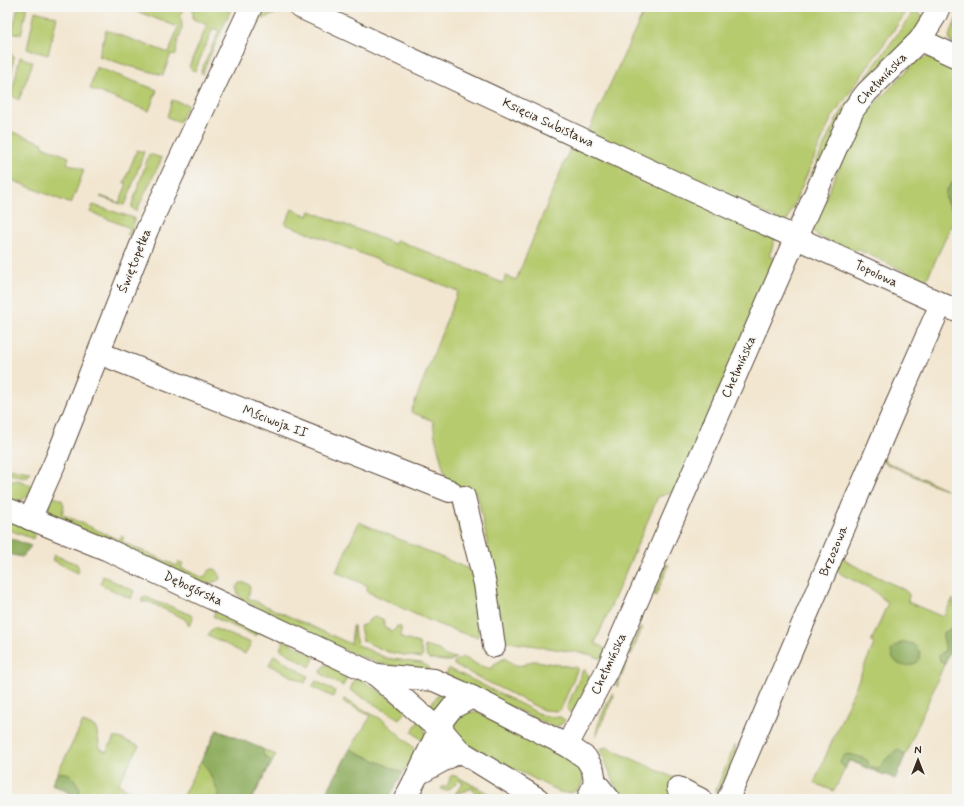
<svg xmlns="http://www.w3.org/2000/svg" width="964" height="806" viewBox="0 0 964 806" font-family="Mynerve,sans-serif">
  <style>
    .green { fill: #b6ca6e; stroke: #787a46; fill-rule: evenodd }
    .forest { fill: #90ae61; stroke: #666c40 }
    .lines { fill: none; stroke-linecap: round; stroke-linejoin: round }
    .minor-casing { stroke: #564639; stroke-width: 24 }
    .major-casing { stroke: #564639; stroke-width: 24 }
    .minor { stroke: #fff; stroke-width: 22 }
    .major { stroke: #fff; stroke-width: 22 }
    .labels { text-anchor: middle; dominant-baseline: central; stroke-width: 3; stroke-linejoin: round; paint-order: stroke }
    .street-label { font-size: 13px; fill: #3b2a1e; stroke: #f6f6f2 }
  </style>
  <rect width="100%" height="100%" fill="#f6f6f2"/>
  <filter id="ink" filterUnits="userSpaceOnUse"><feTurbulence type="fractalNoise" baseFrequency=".025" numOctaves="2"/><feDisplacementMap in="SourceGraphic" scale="8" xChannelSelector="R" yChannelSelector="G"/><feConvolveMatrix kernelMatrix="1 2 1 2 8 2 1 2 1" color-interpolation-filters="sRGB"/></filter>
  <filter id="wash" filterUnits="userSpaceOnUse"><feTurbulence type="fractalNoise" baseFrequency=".012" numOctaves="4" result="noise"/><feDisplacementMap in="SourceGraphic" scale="16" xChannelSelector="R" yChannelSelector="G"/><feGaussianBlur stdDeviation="0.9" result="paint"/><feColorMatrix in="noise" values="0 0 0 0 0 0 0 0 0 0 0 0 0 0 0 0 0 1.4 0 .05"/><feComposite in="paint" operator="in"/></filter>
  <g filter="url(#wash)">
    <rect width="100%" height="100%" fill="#f2e6d0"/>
    <!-- green -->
    <g class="green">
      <path d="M 18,7 L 27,7 L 21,35 L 12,32 Z"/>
      <path d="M 129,7 L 188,7 L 183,9 L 181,14 L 182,27 L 181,33 L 177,43 L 176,55 L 171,54 L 163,75 L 125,65 L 99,56 L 106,30 L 169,53 L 178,27 L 128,8 Z"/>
      <path d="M 188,7 L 232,7 L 202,74 L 201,71 L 219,31 L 213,28 L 195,71 L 192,70 L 189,67 L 207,25 L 193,19 L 193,9 Z"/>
      <path d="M 264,7 L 278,7 L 281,8 L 281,11 L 249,25 L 261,9 Z"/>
      <path d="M 646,7 L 910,7 L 831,119 L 786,223 L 588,132 Z"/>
      <path d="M 35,11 L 57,17 L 48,55 L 27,49 Z"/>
      <path d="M 915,12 L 925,16 L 792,222 L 823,148 L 836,120 L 863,81 L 912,14 Z"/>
      <path d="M 957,18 L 957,45 L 950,42 L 949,36 Z"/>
      <path d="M 9,50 L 11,50 L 11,55 L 14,57 L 7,97 L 7,62 Z"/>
      <path d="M 20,57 L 33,62 L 19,100 L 12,96 L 12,92 Z"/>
      <path d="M 928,57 L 935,58 L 957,68 L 957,213 L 926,281 L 857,249 L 849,252 L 819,237 L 814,232 L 813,226 L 853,136 L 862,121 L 870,109 L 917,60 L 924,58 Z"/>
      <path d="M 96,67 L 157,90 L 149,111 L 90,89 Z"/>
      <path d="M 172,100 L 188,105 L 179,122 L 167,117 Z"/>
      <path d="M 7,130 L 43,143 L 42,146 L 69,157 L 67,163 L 84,170 L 71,204 L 7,178 Z"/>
      <path d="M 572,144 L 776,237 L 769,256 L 776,259 L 676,491 L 658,497 L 595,643 L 606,649 L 602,658 L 599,658 L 588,654 L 496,640 L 487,542 L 477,493 L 447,483 L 435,437 L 433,421 L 411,412 L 458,291 L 285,224 L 292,209 L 308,216 L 310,211 L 395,244 L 397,240 L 503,283 L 506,276 L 516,280 Z"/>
      <path d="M 137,150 L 144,152 L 126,203 L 124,205 L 100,197 L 101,196 L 119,203 L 127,184 L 124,183 Z"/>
      <path d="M 149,154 L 162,158 L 136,212 L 132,208 L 132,205 Z"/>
      <path d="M 93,205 L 134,218 L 134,224 L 130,236 L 127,234 L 130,228 L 90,212 Z"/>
      <path d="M 882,456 L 886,462 L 946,489 L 929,483 L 885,463 L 880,460 Z"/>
      <path d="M 7,469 L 31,472 L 27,477 L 7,474 Z"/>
      <path d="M 16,480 L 21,481 L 33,486 C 27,500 22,502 7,501 L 7,484 L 13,481 Z"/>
      <path d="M 49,495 L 62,500 L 64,506 L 62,514 L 119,540 L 121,536 L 124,537 L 122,542 L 177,566 L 179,562 L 183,563 L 181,568 L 204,578 C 206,576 207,571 210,570 C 217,566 220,574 220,579 C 215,583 209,583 203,583 L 53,516 C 47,510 47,503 49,495 Z"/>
      <path d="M 450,496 L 456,499 L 482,618 L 477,637 C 438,628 402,607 366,591 L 368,586 L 336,572 L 359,522 L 471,570 Z"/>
      <path d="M 7,520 L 32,529 L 34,536 L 33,539 L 7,529 Z"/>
      <path d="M 54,555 L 77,564 L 79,571 L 78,573 L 52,560 Z"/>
      <path d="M 840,555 L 849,563 L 903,589 L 909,594 L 908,602 L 943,617 L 953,599 L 955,608 L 957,609 L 957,621 L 948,632 L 945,651 L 941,653 L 942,662 L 944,665 L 943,667 L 895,779 L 885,774 L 884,775 L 849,760 L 834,791 L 814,783 L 874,644 L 871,642 L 888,603 L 873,590 L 841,574 L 834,567 ZM 900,643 L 913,644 L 920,653 L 894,647 Z"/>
      <path d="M 666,564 L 669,565 L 655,597 L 653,595 Z"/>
      <path d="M 103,576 L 134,591 L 131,599 L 100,584 Z"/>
      <path d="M 240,583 C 253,581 250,591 248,598 L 351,644 L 353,625 L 354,626 L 355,637 L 358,645 L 386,658 L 421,663 C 425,665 428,666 430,670 L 392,666 L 378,663 L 349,652 L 242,600 L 238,594 L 236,587 Z"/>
      <path d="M 143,597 L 146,597 L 159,603 L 167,605 L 191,615 L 193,618 L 189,626 L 185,619 L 149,602 L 141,602 Z"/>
      <path d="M 217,612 L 259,629 L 256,636 L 221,621 L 213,616 L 215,613 Z"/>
      <path d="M 376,617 L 383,619 L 384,623 L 384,627 L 391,631 L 394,631 L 397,626 L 401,627 L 401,637 L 404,639 L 419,643 L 423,656 L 421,658 L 388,652 L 363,641 L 360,626 L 366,624 L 370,619 Z"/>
      <path d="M 640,627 L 642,628 L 631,655 L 628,653 Z"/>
      <path d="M 213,628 L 251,643 L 245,654 L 208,635 Z"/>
      <path d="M 284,640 L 312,654 L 314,658 L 310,667 L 280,649 Z"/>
      <path d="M 424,646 L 439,650 L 445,656 L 456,658 L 450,661 L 444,661 L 429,659 L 427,657 Z"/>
      <path d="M 274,655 L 308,676 L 305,683 L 269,665 Z"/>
      <path d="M 463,657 L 478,665 L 492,669 L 494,664 L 505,658 C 509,662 516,667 523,665 C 530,663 527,661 536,661 L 578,668 L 561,709 L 557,711 L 543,710 L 454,665 L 454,662 Z"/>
      <path d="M 627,658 L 629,658 L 617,687 C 615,678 622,665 627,658 Z"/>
      <path d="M 330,663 L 347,671 L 348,675 L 343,686 L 320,673 L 324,666 Z"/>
      <path d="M 449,669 L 465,676 L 544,716 L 560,717 L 565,720 L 562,724 L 554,727 L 445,676 Z"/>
      <path d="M 584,669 L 590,678 L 590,684 L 572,713 L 568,711 L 567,707 L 583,670 Z"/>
      <path d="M 355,678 L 358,678 L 381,692 L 407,710 L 399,719 L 350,690 Z"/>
      <path d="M 316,681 L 335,691 L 333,697 L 312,687 Z"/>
      <path d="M 440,693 L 457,693 C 443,701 442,703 434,717 L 426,710 Z"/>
      <path d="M 612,694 L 614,694 L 596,737 C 595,727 607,704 612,694 Z"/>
      <path d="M 344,699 L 383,720 L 413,747 L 415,753 L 403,773 L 350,749 L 371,716 L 343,702 Z"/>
      <path d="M 468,712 L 478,712 L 576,761 C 578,765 582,769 583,773 C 584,776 583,780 582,783 C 578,793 569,794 560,792 L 460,741 C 454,728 451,718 468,712 Z"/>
      <path d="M 420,719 L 426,733 L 425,743 L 412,732 Z"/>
      <path d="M 83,722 L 95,727 L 97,732 L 100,748 L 106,752 L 114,738 L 119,738 L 139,746 L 118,784 L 145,799 L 82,799 L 52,784 Z"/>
      <path d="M 217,730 L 276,755 L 252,799 L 181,799 Z"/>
      <path d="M 735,745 L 736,753 L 721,789 L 715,792 Z"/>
      <path d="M 606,747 L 692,786 L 684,799 L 621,799 L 600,749 Z"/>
      <path d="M 452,775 L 458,777 L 499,799 L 496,799 L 496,798 L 490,799 L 488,795 L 483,796 L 481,792 L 475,793 L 473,788 L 455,794 L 463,783 L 459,780 L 450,789 L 446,791 L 441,789 L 443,786 L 446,788 L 450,780 L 449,779 Z"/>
    </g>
    <!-- forest -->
    <g class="forest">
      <path d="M 957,178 L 957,213 C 950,208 943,201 946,191 C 947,188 954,181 957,178 Z"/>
      <path d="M 7,537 L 31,546 L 22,557 L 7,554 Z"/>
      <path d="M 957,621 L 957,635 L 944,665 L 940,661 L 939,656 L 941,653 L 945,651 C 946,645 942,640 943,633 L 951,629 Z"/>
      <path d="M 904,642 L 913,644 C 916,647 920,650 920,654 C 921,668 893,672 891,651 L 894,647 Z"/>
      <path d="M 217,730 L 263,749 L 264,756 L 272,761 L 252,799 L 220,799 C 217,789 209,768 201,762 Z"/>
      <path d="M 350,749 L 403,773 L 388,799 L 323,799 Z"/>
      <path d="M 896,750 L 899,750 L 905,755 L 895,779 L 885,774 L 884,775 L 849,760 L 845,769 L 840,762 C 843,753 848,753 856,756 C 861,757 864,758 868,761 C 868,766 873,768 878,769 L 881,767 L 885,760 Z"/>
      <path d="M 58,773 C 60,773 62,772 65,773 C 73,773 75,782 80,788 L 78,797 L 52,784 Z"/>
    </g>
  </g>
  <g filter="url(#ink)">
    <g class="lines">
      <defs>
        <g id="minor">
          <path d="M 300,7 L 689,189 L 957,311"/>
          <path d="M 920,40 L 957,57"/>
          <path d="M 99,353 L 450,491"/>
          <path d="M 464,497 L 485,584 L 494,646"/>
          <path d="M 30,519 L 56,460 L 147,230 L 251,7"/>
          <path d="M 568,746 L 572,736 L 607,670 L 796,237 L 853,110 L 867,92 L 920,40 L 935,16 L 939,7"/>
          <path d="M 418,774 L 460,751"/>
          <path d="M 678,788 L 700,799"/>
          <path d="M 405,799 L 418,774 L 440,728"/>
          <path d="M 728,799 L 892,415 L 941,304"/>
        </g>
        <g id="major">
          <path d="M 7,509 L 106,549 L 376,675 L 430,722 L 440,728 L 460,751 L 538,799"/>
          <path d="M 376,675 L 434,680 L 472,697 L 568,746 L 586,758 L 593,770 L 595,782 L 588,799"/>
          <path d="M 440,728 L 444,718 L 452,708 L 472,697"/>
          <path d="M 595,782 L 609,799"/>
        </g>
      </defs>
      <!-- minor casing -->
      <use href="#minor" class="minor-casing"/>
      <!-- major casing -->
      <use href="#major" class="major-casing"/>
      <!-- minor -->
      <use href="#minor" class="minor"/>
      <!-- major -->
      <use href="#major" class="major"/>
    </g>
  </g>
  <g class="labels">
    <!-- street labels -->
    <g class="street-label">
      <text transform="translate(882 79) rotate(-46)">Chełmińska</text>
      <text transform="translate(548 123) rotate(25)">Księcia Subisława</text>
      <text transform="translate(135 261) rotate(-68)">Świętopełka</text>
      <text transform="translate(876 274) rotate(25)">Topolowa</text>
      <text transform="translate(739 367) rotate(-66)">Chełmińska</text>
      <text transform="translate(275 422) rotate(21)">Mściwoja II</text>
      <text transform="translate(834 551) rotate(-67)">Brzozowa</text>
      <text transform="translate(193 589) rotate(25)">Dębogórska</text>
      <text transform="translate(609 664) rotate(-65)">Chełmińska</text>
    </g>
  </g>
  <!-- margin -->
  <rect width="964" height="806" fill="none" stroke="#f6f6f2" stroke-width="24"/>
  <!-- north arrow -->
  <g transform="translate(918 760)" stroke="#f6f6f2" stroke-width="3" paint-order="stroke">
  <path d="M0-3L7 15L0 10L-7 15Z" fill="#3b2a1e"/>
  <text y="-6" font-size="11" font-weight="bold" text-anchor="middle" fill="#3b2a1e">N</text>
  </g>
</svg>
